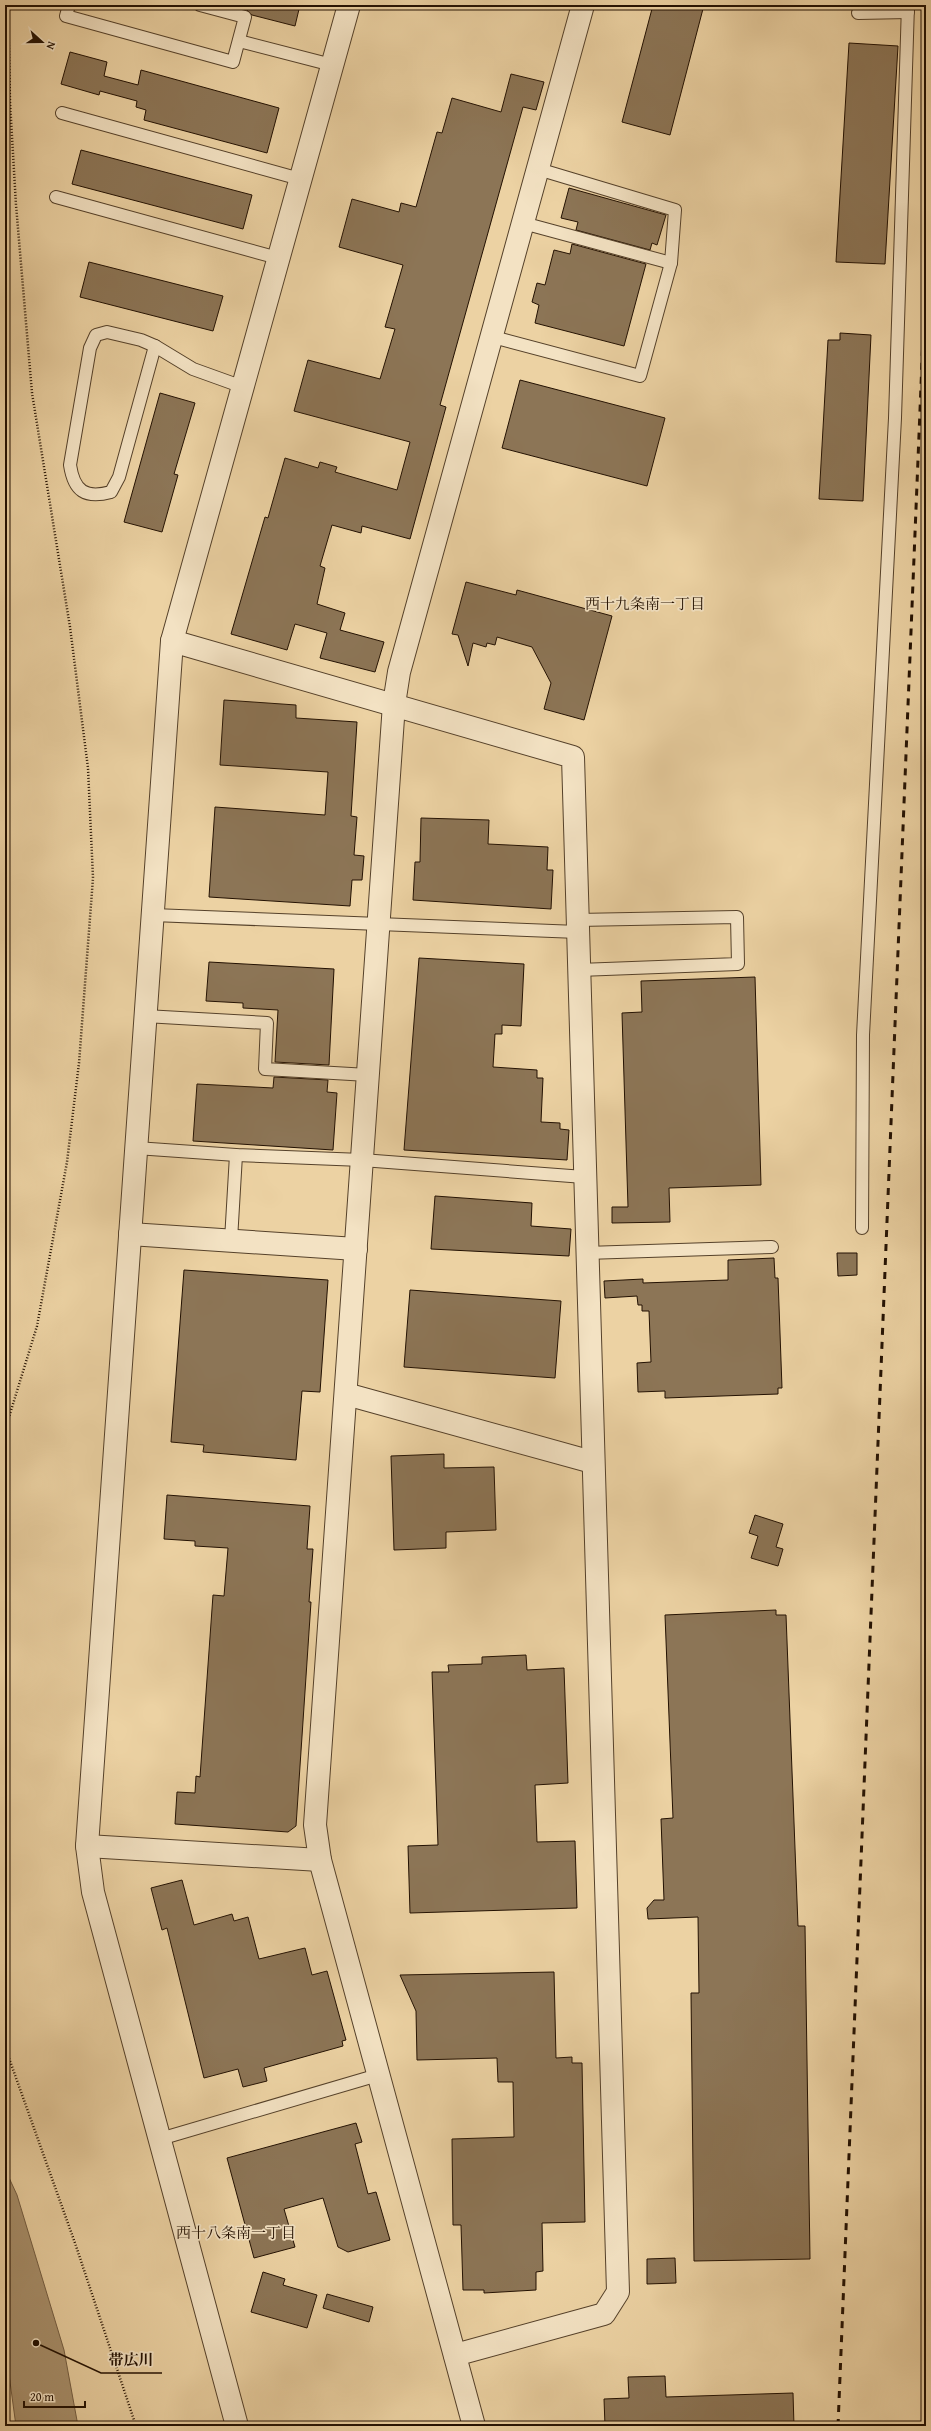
<svg xmlns="http://www.w3.org/2000/svg" width="931" height="2431" viewBox="0 0 931 2431" font-family="'Gentium Book Plus','Noto Serif JP',serif">
  <style>
    .water { fill: #a8906c; stroke: #735d42 }
    .building { fill: #8c7556; stroke: #231102 }
    .lines { fill: none; stroke-linecap: round; stroke-linejoin: round }
    .lane-casing { stroke: #55412a; stroke-width: 14 }
    .street-casing { stroke: #55412a; stroke-width: 24 }
    .path { stroke: #231102; stroke-width: 2.5; stroke-dasharray: 1 2; stroke-linecap: butt }
    .lane { stroke: #f3e2c3; stroke-width: 12 }
    .street { stroke: #f3e2c3; stroke-width: 22 }
    .rail { stroke: #231102; stroke-width: 3; stroke-dasharray: 7 7; stroke-linecap: butt }
    .labels { text-anchor: middle; dominant-baseline: central; stroke-width: 3.5; stroke-linejoin: round; paint-order: stroke }
    .neighbourhood-label { font-size: 15px; fill: #231102; stroke: #f3e2c3 }
    .leader { fill: none; stroke: #231102; stroke-width: 1.5 }
    .callout-dot { fill: #231102; stroke: #f3e2c3; stroke-width: 1.5 }
    .callout-label { font-size: 15px; text-anchor: middle; font-weight: bold; fill: #231102; stroke: #f3e2c3; stroke-width: 3.5; stroke-linejoin: round; paint-order: stroke }
  </style>
  <rect width="100%" height="100%" fill="#ecd2a3"/>
  <filter id="stains"><feTurbulence type="fractalNoise" baseFrequency=".005" numOctaves="4"/><feColorMatrix values="0 0 0 0 .2 0 0 0 0 .09 0 0 0 0 .02 0 0 0 .5 -.17"/></filter>
  <radialGradient id="worn" r=".72"><stop offset=".6" stop-color="#630" stop-opacity="0"/><stop offset="1" stop-color="#630" stop-opacity=".3"/></radialGradient>
  <!-- water -->
  <path class="water" d="M 5,2169 L 17,2195 L 64,2350 L 78,2426 L 16,2426 L 5,2345 Z"/>
  <!-- building -->
  <g class="building">
    <path d="M 237,5 L 300,5 L 295,26 L 252,15 L 247,10 L 237,7 Z"/>
    <path d="M 653,5 L 704,5 L 670,135 L 622,122 Z"/>
    <path d="M 849,43 L 898,46 L 885,264 L 836,262 Z"/>
    <path d="M 70,52 L 107,62 L 104,76 L 138,85 L 141,70 L 279,108 L 267,153 L 144,120 L 146,110 L 136,107 L 137,101 L 100,91 L 99,95 L 61,84 Z"/>
    <path d="M 511,74 L 544,82 L 536,110 L 523,107 L 440,405 L 446,407 L 410,539 L 362,526 L 361,533 L 332,525 L 320,566 L 325,568 L 317,604 L 345,613 L 340,630 L 384,642 L 375,672 L 320,658 L 327,633 L 295,624 L 287,650 L 231,634 L 265,517 L 268,518 L 285,458 L 318,468 L 320,462 L 337,467 L 335,472 L 397,490 L 410,442 L 294,411 L 308,360 L 380,379 L 395,329 L 385,327 L 403,265 L 339,247 L 352,199 L 399,212 L 401,203 L 416,207 L 437,132 L 442,133 L 452,98 L 501,112 Z"/>
    <path d="M 81,150 L 252,195 L 243,229 L 72,184 Z"/>
    <path d="M 569,188 L 666,215 L 657,245 L 652,243 L 650,250 L 576,230 L 578,222 L 561,218 Z"/>
    <path d="M 572,244 L 646,264 L 624,346 L 535,323 L 539,305 L 532,302 L 537,283 L 545,285 L 554,250 L 570,254 Z"/>
    <path d="M 89,262 L 223,296 L 213,331 L 80,297 Z"/>
    <path d="M 840,333 L 871,335 L 863,501 L 819,499 L 828,340 L 840,340 Z"/>
    <path d="M 520,380 L 665,418 L 647,486 L 502,448 Z"/>
    <path d="M 160,393 L 195,403 L 174,474 L 178,475 L 162,532 L 124,522 Z"/>
    <path d="M 466,582 L 516,595 L 517,590 L 612,616 L 584,720 L 544,709 L 551,683 L 532,647 L 497,637 L 495,645 L 487,643 L 486,647 L 473,643 L 468,666 L 458,635 L 452,634 Z"/>
    <path d="M 224,700 L 296,705 L 296,718 L 357,722 L 351,816 L 357,817 L 354,855 L 364,856 L 362,880 L 352,880 L 350,906 L 209,897 L 215,807 L 325,815 L 328,772 L 220,765 Z"/>
    <path d="M 421,818 L 489,820 L 488,844 L 548,847 L 547,870 L 553,870 L 551,909 L 413,900 L 415,862 L 420,862 Z"/>
    <path d="M 419,958 L 524,964 L 521,1026 L 502,1025 L 502,1034 L 495,1034 L 493,1067 L 537,1070 L 537,1078 L 543,1078 L 541,1122 L 560,1123 L 560,1129 L 569,1130 L 567,1160 L 404,1150 Z"/>
    <path d="M 209,962 L 334,969 L 329,1065 L 275,1062 L 278,1010 L 243,1008 L 243,1003 L 206,1001 Z"/>
    <path d="M 755,977 L 761,1185 L 669,1188 L 670,1222 L 612,1223 L 612,1207 L 628,1207 L 622,1013 L 642,1012 L 641,981 Z"/>
    <path d="M 274,1077 L 328,1080 L 327,1092 L 337,1093 L 333,1150 L 193,1141 L 197,1084 L 273,1088 Z"/>
    <path d="M 435,1196 L 532,1203 L 531,1226 L 571,1229 L 569,1256 L 431,1249 Z"/>
    <path d="M 837,1253 L 857,1253 L 857,1275 L 838,1276 Z"/>
    <path d="M 774,1258 L 775,1278 L 778,1278 L 782,1388 L 778,1388 L 778,1394 L 665,1398 L 665,1391 L 638,1392 L 637,1363 L 651,1362 L 649,1311 L 642,1311 L 642,1305 L 638,1305 L 637,1296 L 605,1298 L 604,1281 L 643,1279 L 643,1283 L 728,1280 L 728,1260 Z"/>
    <path d="M 184,1270 L 328,1280 L 320,1392 L 302,1391 L 296,1460 L 203,1452 L 204,1445 L 171,1442 Z"/>
    <path d="M 410,1290 L 561,1301 L 555,1378 L 404,1367 Z"/>
    <path d="M 444,1454 L 444,1468 L 494,1467 L 496,1530 L 446,1532 L 446,1548 L 394,1550 L 391,1456 Z"/>
    <path d="M 167,1495 L 310,1506 L 307,1549 L 313,1549 L 309,1602 L 311,1602 L 296,1826 L 288,1832 L 175,1824 L 177,1792 L 195,1793 L 196,1776 L 200,1777 L 213,1595 L 224,1596 L 228,1548 L 195,1546 L 195,1541 L 164,1539 Z"/>
    <path d="M 755,1515 L 783,1524 L 776,1547 L 783,1549 L 778,1566 L 751,1558 L 758,1536 L 749,1533 Z"/>
    <path d="M 776,1610 L 776,1615 L 786,1615 L 798,1926 L 805,1926 L 810,2259 L 694,2261 L 691,1993 L 699,1993 L 698,1917 L 648,1919 L 647,1908 L 654,1900 L 664,1900 L 661,1819 L 673,1818 L 665,1615 Z"/>
    <path d="M 526,1655 L 527,1670 L 564,1668 L 568,1783 L 535,1785 L 537,1842 L 575,1841 L 577,1908 L 410,1913 L 408,1846 L 438,1845 L 432,1672 L 449,1672 L 448,1665 L 482,1664 L 482,1657 Z"/>
    <path d="M 182,1880 L 194,1925 L 232,1914 L 234,1921 L 248,1917 L 259,1959 L 305,1948 L 312,1975 L 327,1971 L 346,2040 L 342,2041 L 343,2046 L 264,2068 L 267,2081 L 243,2087 L 238,2069 L 204,2078 L 167,1928 L 162,1930 L 151,1888 Z"/>
    <path d="M 554,1972 L 556,2058 L 572,2057 L 572,2063 L 582,2063 L 585,2222 L 542,2223 L 543,2271 L 536,2272 L 536,2290 L 484,2293 L 484,2290 L 463,2290 L 461,2225 L 453,2225 L 452,2139 L 514,2137 L 513,2082 L 498,2082 L 497,2058 L 417,2060 L 416,2011 L 400,1975 Z"/>
    <path d="M 356,2123 L 362,2142 L 355,2144 L 368,2194 L 376,2192 L 390,2240 L 348,2252 L 338,2247 L 323,2198 L 284,2209 L 295,2247 L 254,2258 L 227,2158 Z"/>
    <path d="M 675,2258 L 676,2283 L 647,2284 L 647,2259 Z"/>
    <path d="M 263,2272 L 285,2279 L 283,2285 L 317,2295 L 307,2328 L 251,2312 Z"/>
    <path d="M 327,2294 L 373,2307 L 369,2322 L 323,2308 Z"/>
    <path d="M 665,2376 L 666,2397 L 793,2393 L 794,2426 L 605,2426 L 604,2399 L 629,2398 L 628,2377 Z"/>
  </g>
  <g class="lines">
    <defs>
      <g id="lane">
        <path d="M 69,5 L 66,16 L 233,62 L 245,17 L 200,5"/>
        <path d="M 858,13 L 908,12"/>
        <path d="M 239,41 L 332,65"/>
        <path d="M 62,113 L 300,179"/>
        <path d="M 56,197 L 278,258"/>
        <path d="M 523,223 L 671,263"/>
        <path d="M 107,332 L 141,340 L 155,346 L 119,477 L 111,492 C 85,499 74,491 70,465 L 90,348 L 96,335 Z"/>
        <path d="M 493,337 L 640,376 L 671,263 L 675,210 L 538,169"/>
        <path d="M 155,346 L 193,369 L 243,387"/>
        <path d="M 153,915 L 578,932"/>
        <path d="M 577,920 L 737,917 L 738,964 L 579,970"/>
        <path d="M 145,1016 L 267,1023 L 265,1069 L 368,1075"/>
        <path d="M 136,1148 L 236,1155 L 362,1160 L 584,1177"/>
        <path d="M 862,1228 L 863,1035 L 895,418 L 908,5"/>
        <path d="M 231,1240 L 236,1155"/>
        <path d="M 586,1253 L 772,1247"/>
        <path d="M 160,2139 L 378,2075"/>
      </g>
      <g id="street">
        <path d="M 172,641 L 573,757 L 618,2292 L 604,2314 L 455,2355"/>
        <path d="M 130,1234 L 356,1249"/>
        <path d="M 346,1394 L 592,1462"/>
        <path d="M 87,1846 L 320,1860"/>
        <path d="M 237,2426 L 93,1892 L 87,1846 L 172,641 L 349,5"/>
        <path d="M 474,2426 L 320,1860 L 315,1825 L 394,704 L 399,672 L 583,5"/>
      </g>
    </defs>
    <!-- lane casing -->
    <use href="#lane" class="lane-casing"/>
    <!-- street casing -->
    <use href="#street" class="street-casing"/>
    <!-- path -->
    <g class="path">
      <path d="M 5,1430 L 37,1326 L 67,1162 L 79,1063 L 93,878 L 88,768 L 70,627 L 32,393 L 16,205 L 10,102 L 8,5"/>
      <path d="M 5,2047 L 75,2243 L 136,2426"/>
    </g>
    <!-- lane -->
    <use href="#lane" class="lane"/>
    <!-- street -->
    <use href="#street" class="street"/>
    <!-- rail -->
    <path class="rail" d="M 838,2426 L 926,263"/>
  </g>
  <g class="labels">
    <!-- neighbourhood labels -->
    <g class="neighbourhood-label">
      <text x="645" y="603">西十九条南一丁目</text>
      <text x="236" y="2232">西十八条南一丁目</text>
    </g>
  </g>
  <!-- callouts -->
  <path class="leader" d="M36 2343L101 2373H162"/>
  <circle class="callout-dot" cx="36" cy="2343" r="4"/>
  <g class="callout-label">
    <text x="131" y="2365">帯広川</text>
  </g>
  <!-- margin -->
  <rect width="931" height="2431" fill="none" stroke="#ecd2a3" stroke-width="20"/>
  <rect x="6" y="6" width="919" height="2419" fill="none" stroke="#231102" stroke-width="2"/>
  <rect x="10" y="10" width="911" height="2411" fill="none" stroke="#231102"/>
  <!-- north arrow -->
  <g transform="translate(42 42) rotate(111)" stroke="#f3e2c3" stroke-width="3" paint-order="stroke">
  <path d="M0-3L7 15L0 10L-7 15Z" fill="#231102"/>
  <text y="-6" font-size="11" font-weight="bold" text-anchor="middle" fill="#231102">N</text>
  </g>
  <!-- scale -->
  <path d="M24 2401v6h61v-6" fill="none" stroke="#231102" stroke-width="2"/>
  <text x="30" y="2401" font-size="12" fill="#231102" stroke="#f3e2c3" stroke-width="3" paint-order="stroke">20 m</text>
  <rect width="100%" height="100%" filter="url(#stains)"/>
  <rect width="100%" height="100%" fill="url(#worn)"/>
</svg>
